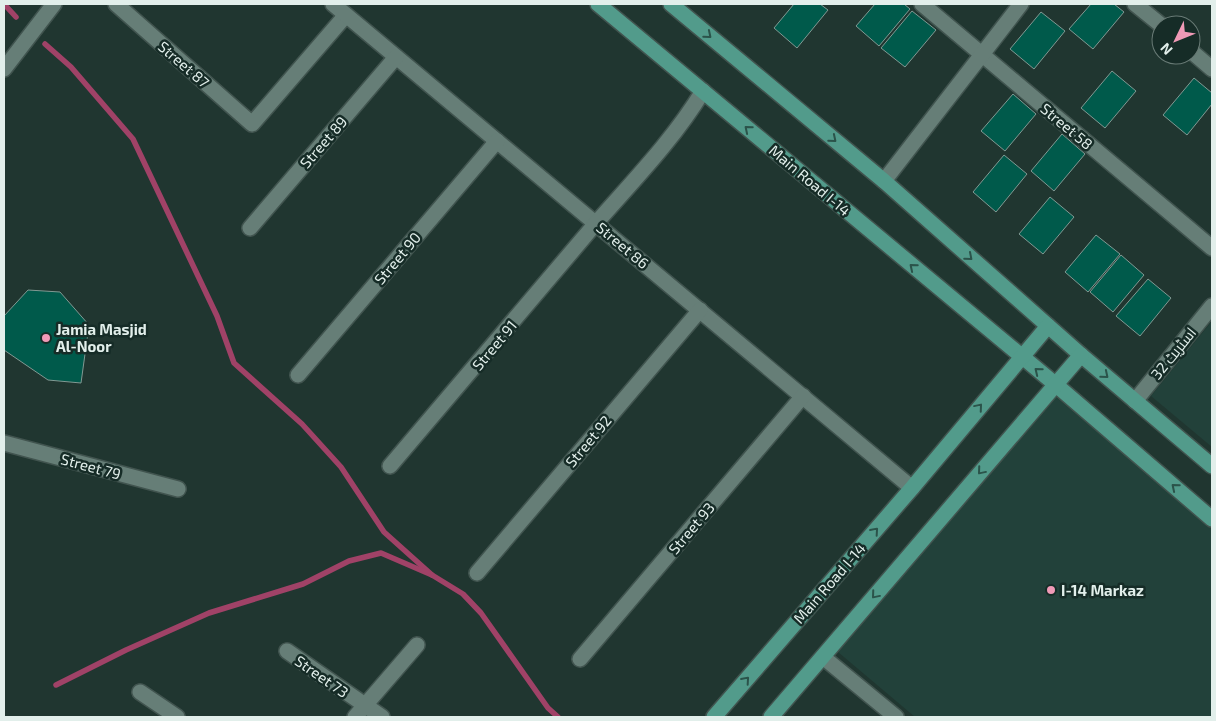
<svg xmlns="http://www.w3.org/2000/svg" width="1216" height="721" viewBox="0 0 1216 721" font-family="'Exo 2',Cairo,sans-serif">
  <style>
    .built { fill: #22413a }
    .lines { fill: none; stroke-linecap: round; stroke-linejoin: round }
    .stream { stroke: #a04267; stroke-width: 5.5 }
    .building { fill: #005a4b; stroke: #819993 }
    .minor-casing { stroke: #41544f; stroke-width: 18 }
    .major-casing { stroke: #41544f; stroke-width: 18 }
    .minor { stroke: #667e77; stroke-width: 15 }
    .major { stroke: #529b8b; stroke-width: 15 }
    .oneway { stroke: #2b534a }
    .poi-dot { fill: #f09ab7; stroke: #162c27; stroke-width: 2 }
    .labels { text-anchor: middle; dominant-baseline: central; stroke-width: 5; stroke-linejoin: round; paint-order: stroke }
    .street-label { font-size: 15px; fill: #e2efeb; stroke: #162c27 }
    .poi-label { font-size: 15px; font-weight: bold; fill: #e2efeb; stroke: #162c27; text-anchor: start }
  </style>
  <rect width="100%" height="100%" fill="#203630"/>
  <!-- built -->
  <g class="built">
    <path d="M 1212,321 L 1212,447 L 1151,396 Z"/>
    <path d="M 1056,397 L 1212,528 L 1212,717 L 915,717 L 838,652 Z"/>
  </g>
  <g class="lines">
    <!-- stream -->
    <g class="stream">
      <path d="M 4,4 L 16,17"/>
      <path d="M 45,44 L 71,67 L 133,139 L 217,316 L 234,363 L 302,424 L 341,467 L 384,532 L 432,575"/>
      <path d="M 56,685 L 126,650 L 209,613 L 303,584 L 349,561 L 381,553 L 432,575 L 463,594 L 481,613 L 548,708 L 558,717"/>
    </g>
  </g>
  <!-- building -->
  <g class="building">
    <path d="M 794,4 L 820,4 L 828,10 L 797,48 L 774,28 Z"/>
    <path d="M 875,4 L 904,4 L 910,9 L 879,46 L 856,26 Z"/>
    <path d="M 1091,4 L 1114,4 L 1124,12 L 1093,49 L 1069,29 Z"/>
    <path d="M 912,11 L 936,30 L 905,67 L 881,48 Z"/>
    <path d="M 1041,12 L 1065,31 L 1034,69 L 1010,49 Z"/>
    <path d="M 1112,71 L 1136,91 L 1105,128 L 1081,108 Z"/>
    <path d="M 1194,78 L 1212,93 L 1212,104 L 1187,135 L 1163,115 Z"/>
    <path d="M 1013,94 L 1036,114 L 1005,151 L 981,131 Z"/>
    <path d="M 1062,134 L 1085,154 L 1054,191 L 1031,171 Z"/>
    <path d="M 1004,155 L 1027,174 L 996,212 L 973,192 Z"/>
    <path d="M 1050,197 L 1074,217 L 1043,254 L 1019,234 Z"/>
    <path d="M 1096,235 L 1120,254 L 1088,292 L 1065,272 Z"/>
    <path d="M 1121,255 L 1144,275 L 1113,312 L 1090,292 Z"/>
    <path d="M 1148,279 L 1171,298 L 1140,336 L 1116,316 Z"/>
    <path d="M 28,290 L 60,292 L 89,325 L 81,383 L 48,380 L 4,350 L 4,316 Z"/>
  </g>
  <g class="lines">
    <defs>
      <g id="minor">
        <path d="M 116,4 L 252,124 L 346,15"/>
        <path d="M 333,4 L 912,488"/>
        <path d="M 922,4 L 1212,248"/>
        <path d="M 1135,4 L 1161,25"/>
        <path d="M 1191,51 L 1212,69"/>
        <path d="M 4,69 L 54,4"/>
        <path d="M 884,181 L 1021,4"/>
        <path d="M 250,228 L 396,57"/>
        <path d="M 298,375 L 497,141"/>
        <path d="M 1135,401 L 1212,306"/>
        <path d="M 4,443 L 178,489"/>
        <path d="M 390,466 C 457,387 524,308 591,229 C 630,184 672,142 703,91"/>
        <path d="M 477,573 L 700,310"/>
        <path d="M 287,651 L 382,717"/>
        <path d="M 823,657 L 896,717"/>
        <path d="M 580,659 L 803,396"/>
        <path d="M 140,692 L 177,717"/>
        <path d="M 355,717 L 417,645"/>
      </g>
      <g id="major">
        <path d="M 598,4 L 1055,384 L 1212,519"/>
        <path d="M 671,4 L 884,181 L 1081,355 L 1212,466"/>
        <path d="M 714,717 L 912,488 L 1048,326"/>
        <path d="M 771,717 L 1081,355"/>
      </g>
    </defs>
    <!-- minor casing -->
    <use href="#minor" class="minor-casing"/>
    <!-- major casing -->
    <use href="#major" class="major-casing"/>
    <!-- minor -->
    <use href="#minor" class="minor"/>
    <!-- major -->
    <use href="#major" class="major"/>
  </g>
  <!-- one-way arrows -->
  <defs><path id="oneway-chevron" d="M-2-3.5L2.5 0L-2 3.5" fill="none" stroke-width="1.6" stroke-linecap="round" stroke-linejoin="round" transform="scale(1.25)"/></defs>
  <g class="oneway">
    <use href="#oneway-chevron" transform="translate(708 35) rotate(40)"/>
    <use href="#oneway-chevron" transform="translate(748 129) rotate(-140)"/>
    <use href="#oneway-chevron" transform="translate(833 139) rotate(40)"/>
    <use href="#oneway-chevron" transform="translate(969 257) rotate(41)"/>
    <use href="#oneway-chevron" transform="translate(913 267) rotate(-140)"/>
    <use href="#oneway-chevron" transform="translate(1038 371) rotate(-141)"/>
    <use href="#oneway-chevron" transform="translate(1105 375) rotate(40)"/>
    <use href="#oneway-chevron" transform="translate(979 407) rotate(-50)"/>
    <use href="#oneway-chevron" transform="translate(981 471) rotate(130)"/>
    <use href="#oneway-chevron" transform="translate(1175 487) rotate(-140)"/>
    <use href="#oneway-chevron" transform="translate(875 531) rotate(-49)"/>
    <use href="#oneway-chevron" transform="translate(875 595) rotate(130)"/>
    <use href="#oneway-chevron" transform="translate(746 680) rotate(-49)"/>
  </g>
  <!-- markers -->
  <g class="poi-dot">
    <circle cx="46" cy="338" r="5"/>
    <circle cx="1051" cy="590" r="5"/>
  </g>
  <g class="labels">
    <!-- street labels -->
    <g class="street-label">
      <text transform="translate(184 64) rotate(41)">Street 87</text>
      <text transform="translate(1067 126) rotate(40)">Street 58</text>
      <text transform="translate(323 142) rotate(-49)">Street 89</text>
      <text transform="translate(810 180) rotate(40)">Main Road I-14</text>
      <text transform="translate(623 245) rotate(40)">Street 86</text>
      <text transform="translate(397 258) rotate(-50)">Street 90</text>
      <text transform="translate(494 345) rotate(-50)">Street 91</text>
      <text transform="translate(1173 353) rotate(-51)">اسٹریٹ 32</text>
      <text transform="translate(588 441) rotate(-50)">Street 92</text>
      <text transform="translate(91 466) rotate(15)">Street 79</text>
      <text transform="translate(691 528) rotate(-50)">Street 93</text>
      <text transform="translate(829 583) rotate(-49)">Main Road I-14</text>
      <text transform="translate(322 676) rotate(35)">Street 73</text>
    </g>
    <!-- poi labels -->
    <g class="poi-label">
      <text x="56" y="329">Jamia Masjid<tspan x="56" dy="17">Al-Noor</tspan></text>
      <text x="1061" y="590">I-14 Markaz</text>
    </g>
  </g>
  <!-- border -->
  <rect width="1216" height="721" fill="none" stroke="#e2efeb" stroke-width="10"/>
  <!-- north arrow -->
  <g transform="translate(1176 40) rotate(227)"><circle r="24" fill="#162c27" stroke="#687a75"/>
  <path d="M0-4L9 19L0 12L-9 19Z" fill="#f09ab7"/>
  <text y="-8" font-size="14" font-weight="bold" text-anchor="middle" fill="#e2efeb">N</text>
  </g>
</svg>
